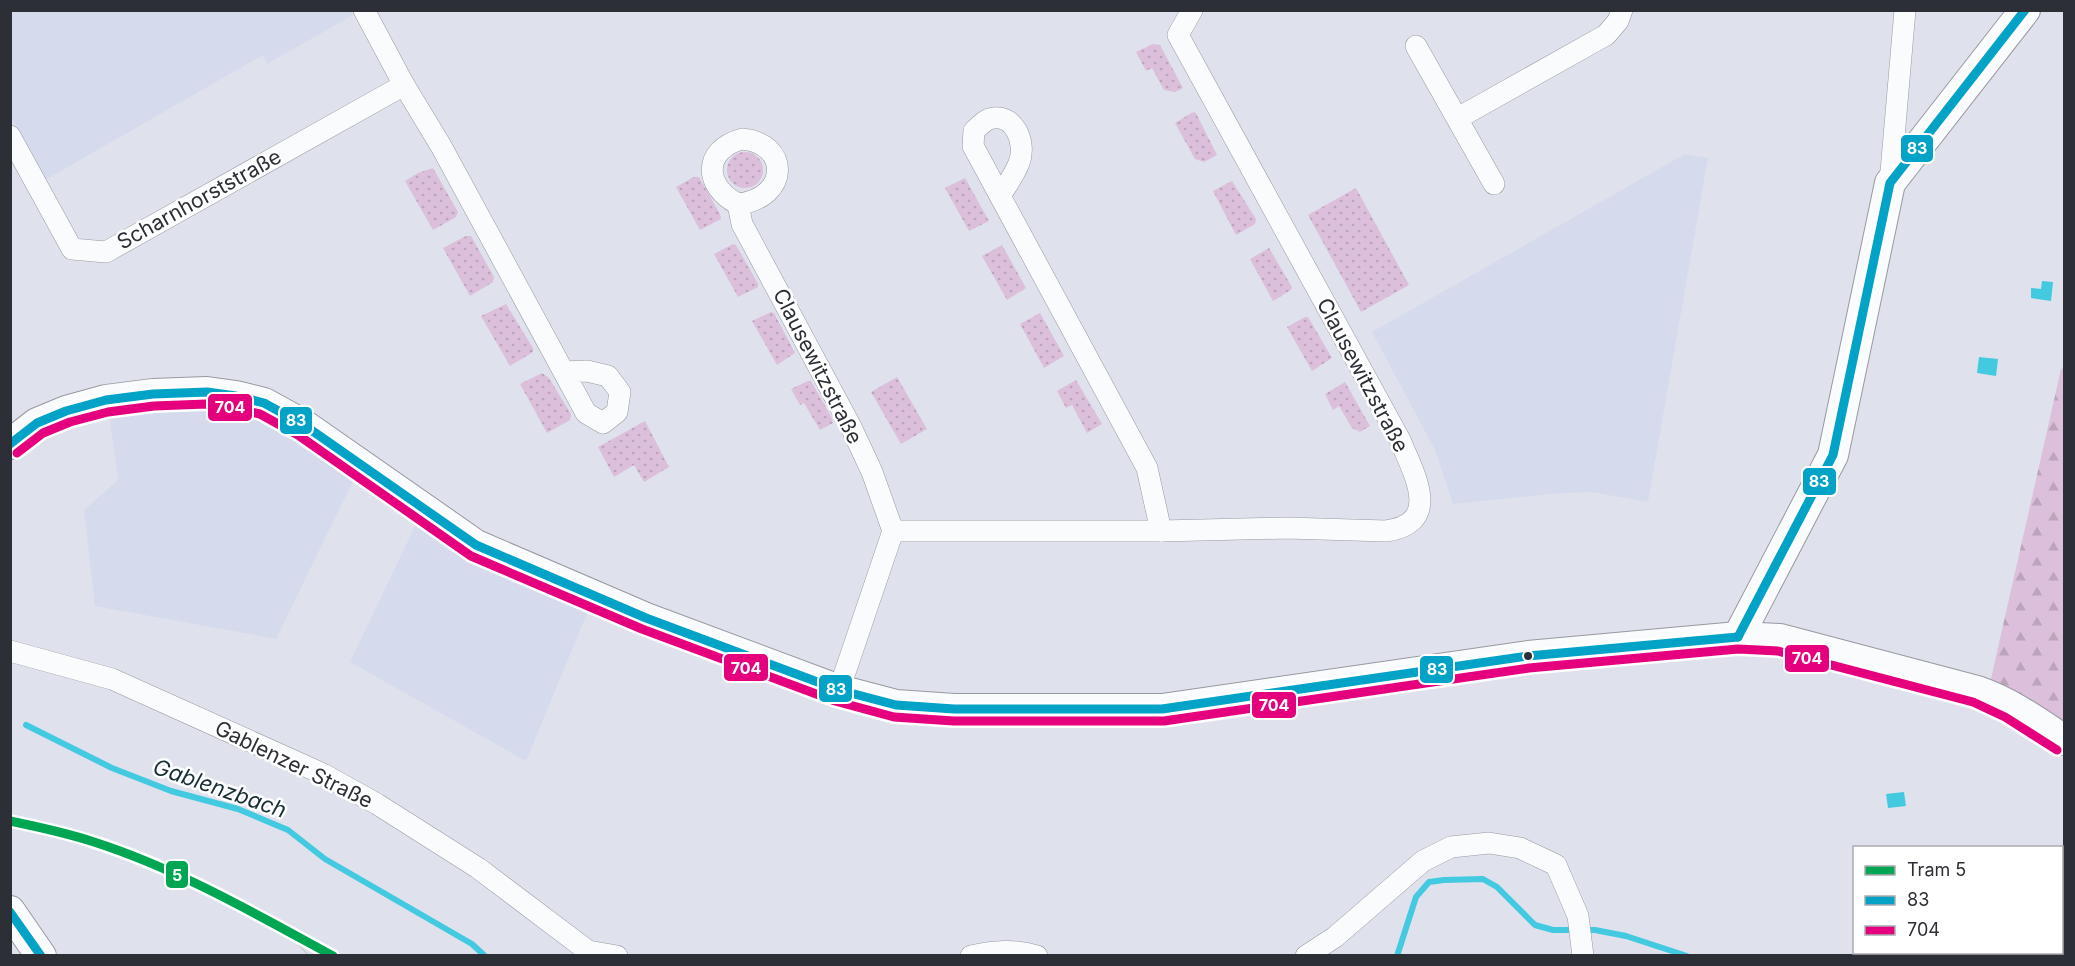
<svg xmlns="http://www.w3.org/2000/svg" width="2075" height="966" viewBox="0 0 2075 966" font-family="Inter,sans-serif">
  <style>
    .built { fill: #d6daed }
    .grass { fill: url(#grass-dots) }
    .forest { fill: url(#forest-firs) }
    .water { fill: #43c9e0 }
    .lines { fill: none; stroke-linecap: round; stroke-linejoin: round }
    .stream { stroke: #43c9e0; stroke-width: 6 }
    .street-casing { stroke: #9799a0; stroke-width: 22 }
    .secondary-casing { stroke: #9799a0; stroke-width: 32 }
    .street { stroke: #fafbfc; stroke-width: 21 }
    .secondary { stroke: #fafbfc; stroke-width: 30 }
    .tram { stroke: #cdced1; stroke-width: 1.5 }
    .bus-1-casing { stroke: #fff; stroke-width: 14 }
    .bus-2-casing { stroke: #fff; stroke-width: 14 }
    .bus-1 { stroke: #02a3c6; stroke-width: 9 }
    .bus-2 { stroke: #e5007d; stroke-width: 9 }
    .tram-1-casing { stroke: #fff; stroke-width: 14 }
    .tram-1 { stroke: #00a651; stroke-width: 9 }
    .bus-dot { fill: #2d2f36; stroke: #fff; stroke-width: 2 }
    .labels { text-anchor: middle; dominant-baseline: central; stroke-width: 5; stroke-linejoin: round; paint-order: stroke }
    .street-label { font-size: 21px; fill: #2d2f36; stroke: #fff }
    .water-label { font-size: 22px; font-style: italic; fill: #162e34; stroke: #fff }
    .line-badge { stroke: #fff; stroke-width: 2 }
    .badge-label { font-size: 16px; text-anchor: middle; font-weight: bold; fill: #fff }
  </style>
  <defs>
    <pattern id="grass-dots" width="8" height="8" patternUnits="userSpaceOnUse" patternTransform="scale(1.5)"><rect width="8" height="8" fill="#dcbfdb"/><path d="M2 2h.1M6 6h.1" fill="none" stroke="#bda4bd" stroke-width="1.8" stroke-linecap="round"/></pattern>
    <pattern id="forest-firs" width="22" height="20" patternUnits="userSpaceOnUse" patternTransform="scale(1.5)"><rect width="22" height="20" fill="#dcbfdb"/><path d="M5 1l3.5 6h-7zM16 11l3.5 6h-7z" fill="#bda4bd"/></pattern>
  </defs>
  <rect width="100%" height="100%" fill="#dfe2ec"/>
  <!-- built -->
  <g class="built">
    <path d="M 351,10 L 353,15 L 267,64 L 263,55 L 45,180 L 11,117 L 10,11 Z"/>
    <path d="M 1685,154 L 1708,158 L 1648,502 L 1591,492 L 1550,494 L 1453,504 L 1435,450 L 1372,332 Z"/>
    <path d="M 215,405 L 252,415 L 290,432 L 354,479 L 276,639 L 95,606 L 84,510 L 118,480 L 109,413 Z"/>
    <path d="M 417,522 L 481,560 L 591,604 L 526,761 L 350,662 Z"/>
  </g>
  <!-- grass -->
  <g class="grass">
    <path d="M 1153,44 L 1160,45 L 1183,88 L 1175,92 L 1164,90 L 1152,68 L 1146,71 L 1136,52 Z"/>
    <path d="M 1193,112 L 1196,113 L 1217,155 L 1204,162 L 1195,159 L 1175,123 Z"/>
    <circle cx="745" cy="170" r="18"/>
    <path d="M 433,168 L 458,212 L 456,217 L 433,230 L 405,181 L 418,173 Z"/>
    <path d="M 694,177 L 699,177 L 720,214 L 721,219 L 700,230 L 676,187 Z"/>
    <path d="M 965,178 L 989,221 L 969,231 L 945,188 Z"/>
    <path d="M 1232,181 L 1256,219 L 1255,224 L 1236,235 L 1213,191 Z"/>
    <path d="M 1356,188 L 1409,285 L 1361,312 L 1308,215 Z"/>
    <path d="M 466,236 L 471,236 L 494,277 L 493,282 L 470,296 L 443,248 Z"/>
    <path d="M 733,244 L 736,245 L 758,284 L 758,287 L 738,297 L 714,254 Z"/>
    <path d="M 1002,245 L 1026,288 L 1007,300 L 982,256 Z"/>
    <path d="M 1269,248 L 1292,287 L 1291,290 L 1273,301 L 1250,259 Z"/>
    <path d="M 506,304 L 533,348 L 533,352 L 510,366 L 481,316 Z"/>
    <path d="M 771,312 L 774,313 L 795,353 L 777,365 L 752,321 Z"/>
    <path d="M 1040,313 L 1064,356 L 1044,368 L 1020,324 Z"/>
    <path d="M 1305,317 L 1308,317 L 1332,358 L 1312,371 L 1287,327 Z"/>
    <path d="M 542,373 L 549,378 L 571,414 L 570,420 L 547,433 L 520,384 Z"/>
    <path d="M 897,377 L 927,429 L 901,444 L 871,392 Z"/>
    <path d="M 1076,380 L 1102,424 L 1087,433 L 1072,405 L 1066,408 L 1057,391 Z"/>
    <path d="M 808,381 L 811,381 L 832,418 L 833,423 L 820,430 L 804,403 L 800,405 L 791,389 Z"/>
    <path d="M 1345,382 L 1370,426 L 1360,432 L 1352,428 L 1339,406 L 1333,410 L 1325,394 Z"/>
    <path d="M 645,421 L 669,467 L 644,482 L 634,465 L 614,477 L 598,447 Z"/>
  </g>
  <!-- forest -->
  <path class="forest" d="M 2064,368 L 2064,736 L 1990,683 L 2061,369 Z"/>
  <!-- water -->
  <g class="water">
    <path d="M 2042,281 L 2053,282 L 2051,301 L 2031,298 L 2031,288 L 2041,289 Z"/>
    <path d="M 1979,357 L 1998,359 L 1996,376 L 1977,373 Z"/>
    <path d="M 1904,792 L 1906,806 L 1888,808 L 1886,794 Z"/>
  </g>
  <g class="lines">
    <!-- stream -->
    <g class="stream">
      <path d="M 26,725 L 112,768 L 171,791 L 238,809 L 288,830 L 325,859 L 472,944 L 485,956"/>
      <path d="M 1397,956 L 1416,897 L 1429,882 L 1444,880 L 1483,879 L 1497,887 L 1535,925 L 1553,930 L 1595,930 L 1626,936 L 1687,956"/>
      <path d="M 1922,956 L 1923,952"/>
    </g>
    <defs>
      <g id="street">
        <path d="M 364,10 L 404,85 L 441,146 L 586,413 L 603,423 L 617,412 L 620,392 L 608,376 L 587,371 L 564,372"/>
        <path d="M 1416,46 L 1494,184"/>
        <path d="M 1458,118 L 1606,35 L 1618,21 L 1622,10"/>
        <path d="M 10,136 L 72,249 L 106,252 L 404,85"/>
        <path d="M 742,139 C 790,143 790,198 738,204 C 704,187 702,150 742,139 Z"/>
        <path d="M 1890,183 L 1905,10"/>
        <path d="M 1000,196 C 1006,186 1015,174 1019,163 C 1027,143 1014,111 989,119 C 984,121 978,127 974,131 L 973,146 L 1147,468 L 1161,531"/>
        <path d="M 738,204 L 742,224 L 851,427 L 872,472 L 893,531 L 839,690"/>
        <path d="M 893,531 L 1161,531 L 1287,528 L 1386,531 C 1443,523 1414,474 1400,440 L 1178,35 L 1192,10"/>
        <path d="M 10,651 L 112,679 L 323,774 L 377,804 L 478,868 L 588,951 L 617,956"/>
        <path d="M 971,956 C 994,951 1015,949 1037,956"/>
        <path d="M 1306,956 L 1335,937 L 1423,861 L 1451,847 L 1489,843 L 1520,848 L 1556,865 L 1578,916 L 1583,956"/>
      </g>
      <g id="secondary">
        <path d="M 10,444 L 37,423 L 66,411 L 106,400 L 153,394 L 207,392 L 236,396 L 264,403 L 304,425 L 476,545 L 646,618 L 839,690 L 896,705 L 954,709 L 1162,709 L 1528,656 L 1738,637 L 1780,639 L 1977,691 C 2009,702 2036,721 2064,740"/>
        <path d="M 1738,637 L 1833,455 L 1890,183 L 2025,10"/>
        <path d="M 10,911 L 41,956"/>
      </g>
    </defs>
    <!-- street casing -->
    <use href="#street" class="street-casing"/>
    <!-- secondary casing -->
    <use href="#secondary" class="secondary-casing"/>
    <!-- street -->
    <use href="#street" class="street"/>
    <!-- secondary -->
    <use href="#secondary" class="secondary"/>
    <!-- tram -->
    <path class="tram" d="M 274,925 L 298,944 L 309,956"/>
    <defs>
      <g id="bus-1">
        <path d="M 10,444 L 37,423 L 66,411 L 106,400 L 153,394 L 207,392 L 236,396 L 264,403 L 304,425 L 476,545 L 646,618 L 839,690 L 896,705 L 954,709 L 1162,709 L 1528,656 L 1738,637"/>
        <path d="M 1738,637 L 1833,455 L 1890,183 L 2025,10"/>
        <path d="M 10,912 L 41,956"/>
      </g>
      <path id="bus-2" d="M 17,453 L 43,433 L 70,422 L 108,412 L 154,406 L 206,404 L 234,408 L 260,414 L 298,435 L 471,556 L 642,629 L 835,701 L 894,717 L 954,721 L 1164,721 L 1529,668 L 1738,649 L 1778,651 L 1973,702 L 2005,717 L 2057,750"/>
    </defs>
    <!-- bus-1 casing -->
    <use href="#bus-1" class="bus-1-casing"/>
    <!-- bus-2 casing -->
    <use href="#bus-2" class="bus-2-casing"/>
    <!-- bus-1 -->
    <use href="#bus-1" class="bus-1"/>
    <!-- bus-2 -->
    <use href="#bus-2" class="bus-2"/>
    <defs>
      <path id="tram-1" d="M 10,821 C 39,827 67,833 94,842 C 178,869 256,914 333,956"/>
    </defs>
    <!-- tram-1 casing -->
    <use href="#tram-1" class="tram-1-casing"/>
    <!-- tram-1 -->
    <use href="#tram-1" class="tram-1"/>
  </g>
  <!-- markers -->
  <circle class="bus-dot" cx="1528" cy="656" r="5"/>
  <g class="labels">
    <!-- street labels -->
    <g class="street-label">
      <text transform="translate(199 199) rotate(-29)">Scharnhorststraße</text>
      <text transform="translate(818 366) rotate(63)">Clausewitzstraße</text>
      <text transform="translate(1363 375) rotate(62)">Clausewitzstraße</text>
      <text transform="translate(294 764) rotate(26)">Gablenzer Straße</text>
    </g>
    <!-- water labels -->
    <g class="water-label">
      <text transform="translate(220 788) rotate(19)">Gablenzbach</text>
    </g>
  </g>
  <g class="line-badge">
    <rect x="1900" y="134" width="34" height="29" rx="6" fill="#02a3c6"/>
    <rect x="207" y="393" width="46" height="29" rx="6" fill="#e5007d"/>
    <rect x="279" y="406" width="34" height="29" rx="6" fill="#02a3c6"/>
    <rect x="1802" y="467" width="35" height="29" rx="6" fill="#02a3c6"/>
    <rect x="1784" y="644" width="46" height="29" rx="6" fill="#e5007d"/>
    <rect x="723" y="653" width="46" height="29" rx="6" fill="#e5007d"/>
    <rect x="1419" y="655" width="35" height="29" rx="6" fill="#02a3c6"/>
    <rect x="818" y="674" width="35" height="29" rx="6" fill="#02a3c6"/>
    <rect x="1251" y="691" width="46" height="28" rx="6" fill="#e5007d"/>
    <rect x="165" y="860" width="24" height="29" rx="6" fill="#00a651"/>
  </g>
  <g class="badge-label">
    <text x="1917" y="154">83</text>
    <text x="230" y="413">704</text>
    <text x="296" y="426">83</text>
    <text x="1819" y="487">83</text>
    <text x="1807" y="664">704</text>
    <text x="746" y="674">704</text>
    <text x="1437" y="675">83</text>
    <text x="836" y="695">83</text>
    <text x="1274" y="711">704</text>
    <text x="177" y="881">5</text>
  </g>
  <!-- border -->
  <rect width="2075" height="966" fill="none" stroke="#2d2f36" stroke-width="24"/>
  <!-- legend -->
  <rect x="1853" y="846" width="210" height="108" fill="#ffffff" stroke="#abacaf" stroke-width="1.5"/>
  <rect x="1865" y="866" width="30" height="9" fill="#00a651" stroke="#abacaf" stroke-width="1.5"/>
  <text x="1907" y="876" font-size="18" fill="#2d2f36">Tram 5</text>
  <rect x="1865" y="896" width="30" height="9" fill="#02a3c6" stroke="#abacaf" stroke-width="1.5"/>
  <text x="1907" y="906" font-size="18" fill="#2d2f36">83</text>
  <rect x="1865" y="926" width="30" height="9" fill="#e5007d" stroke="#abacaf" stroke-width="1.5"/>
  <text x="1907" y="936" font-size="18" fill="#2d2f36">704</text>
</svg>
